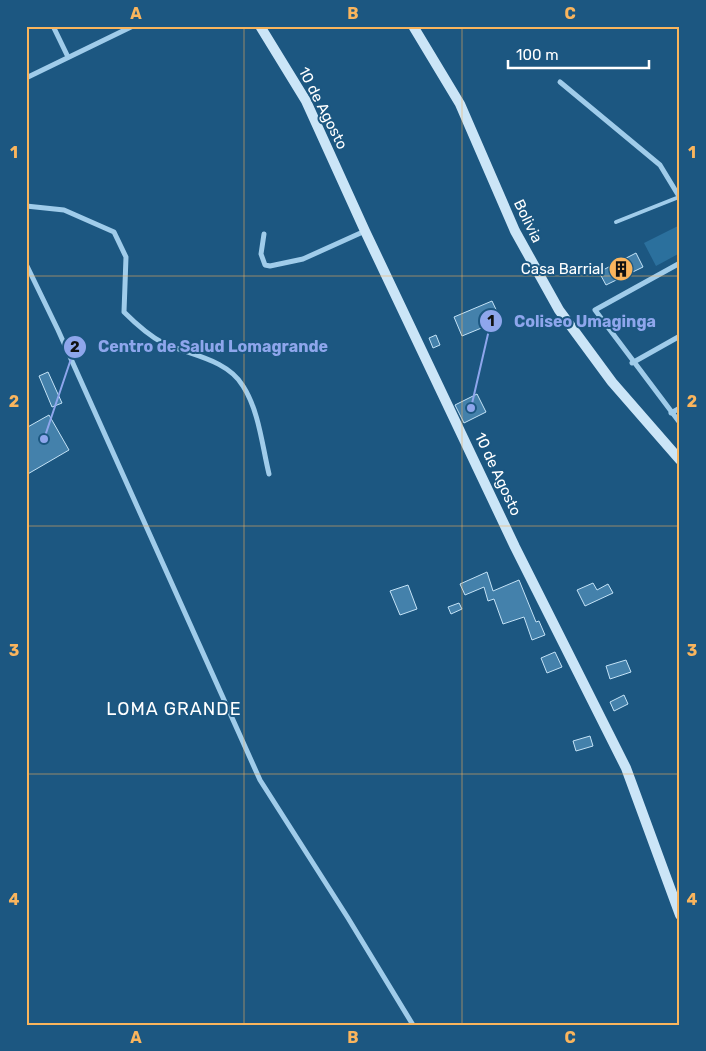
<svg xmlns="http://www.w3.org/2000/svg" width="706" height="1051" viewBox="0 0 706 1051" font-family="Rubik,sans-serif">
  <style>
    .green { fill: #2b709d }
    .building { fill: #4481ab; stroke: #c4e3f7 }
    .lines { fill: none; stroke-linecap: round; stroke-linejoin: round }
    .lane { stroke: #a0ccea; stroke-width: 4 }
    .street { stroke: #a0ccea; stroke-width: 5 }
    .secondary { stroke: #cbe5f7; stroke-width: 10 }
    .grid { fill: none; stroke: #fab55d; stroke-width: 1; stroke-opacity: 0.55 }
    .labels { text-anchor: middle; dominant-baseline: central; stroke-width: 4; stroke-linejoin: round; paint-order: stroke }
    .street-label { font-size: 15px; fill: #fff; stroke: #1c5781 }
    .poi-label { font-size: 15px; fill: #fff; stroke: #1c5781; text-anchor: end }
    .quarter-label { font-size: 18px; letter-spacing: 1px; fill: #fff; stroke: #1c5781 }
    .leader { fill: none; stroke: #8ea6ec; stroke-width: 2 }
    .callout-dot { fill: #8ea6ec; stroke: #1c5781; stroke-width: 2 }
    .mark-label { font-size: 15px; text-anchor: middle; font-weight: bold; fill: #111 }
    .callout-label { font-size: 16px; text-anchor: middle; font-weight: bold; fill: #8ea6ec; stroke: #1c5781; stroke-width: 4; stroke-linejoin: round; paint-order: stroke }
    .neatline { fill: none; stroke: #fab55d; stroke-width: 2 }
    .grid-label { font-size: 16px; text-anchor: middle; font-weight: bold; fill: #fab55d }
  </style>
  <rect width="100%" height="100%" fill="#1c5781"/>
  <!-- green -->
  <path class="green" d="M 680,225 L 680,253 L 656,266 L 644,243 Z"/>
  <!-- building -->
  <g class="building">
    <path d="M 636,253 L 643,267 L 606,285 L 599,272 Z"/>
    <path d="M 492,301 L 501,320 L 462,336 L 454,317 Z"/>
    <path d="M 436,335 L 440,345 L 433,348 L 429,338 Z"/>
    <path d="M 48,372 L 62,403 L 52,407 L 39,376 Z"/>
    <path d="M 477,394 L 486,412 L 464,423 L 455,405 Z"/>
    <path d="M 49,415 L 69,450 L 26,475 L 26,428 Z"/>
    <path d="M 487,572 L 493,591 L 519,580 L 536,622 L 539,621 L 545,635 L 532,640 L 524,617 L 503,624 L 494,599 L 488,601 L 484,587 L 465,595 L 460,584 Z"/>
    <path d="M 593,583 L 597,590 L 608,584 L 613,593 L 585,606 L 577,590 Z"/>
    <path d="M 408,585 L 417,609 L 400,615 L 390,591 Z"/>
    <path d="M 459,603 L 462,609 L 451,614 L 448,607 Z"/>
    <path d="M 555,652 L 562,667 L 547,673 L 541,658 Z"/>
    <path d="M 626,660 L 631,672 L 610,679 L 606,666 Z"/>
    <path d="M 624,695 L 628,704 L 614,711 L 610,702 Z"/>
    <path d="M 590,736 L 593,746 L 576,751 L 573,741 Z"/>
  </g>
  <g class="lines">
    <!-- lane -->
    <path class="lane" d="M 616,222 L 679,197"/>
    <!-- street -->
    <g class="street">
      <path d="M 53,26 L 68,57"/>
      <path d="M 26,78 L 133,26"/>
      <path d="M 560,82 L 660,165 L 680,198"/>
      <path d="M 26,206 L 64,210 L 114,232 L 126,257 L 124,312 C 136,324 148,335 163,343 C 189,355 227,359 243,386 C 259,411 262,445 269,474"/>
      <path d="M 264,234 L 261,254 L 265,265 L 270,266 L 303,259 L 365,231"/>
      <path d="M 680,263 L 595,310 L 680,423"/>
      <path d="M 26,264 L 58,330 L 260,780 L 348,918 L 413,1025"/>
      <path d="M 632,363 L 680,336"/>
      <path d="M 26,395 L 26,398"/>
      <path d="M 671,413 L 680,408"/>
    </g>
    <!-- secondary -->
    <g class="secondary">
      <path d="M 260,26 L 306,101 L 365,231 L 515,547 L 626,768 L 680,915"/>
      <path d="M 413,26 L 460,104 L 515,231 L 559,310 L 612,382 L 680,460"/>
    </g>
  </g>
  <!-- grid -->
  <path class="grid" d="M 244,26 L 244,1025M 462,26 L 462,1025M 26,276 L 680,276M 26,526 L 680,526M 26,774 L 680,774"/>
  <!-- icons -->
  <defs>
    <symbol id="building-disc" viewBox="-11 -11 22 22"><circle r="9.5" fill="#fab55d" stroke="#1c5781"/><path d="M-4-6H4V6H1V3H-1V6H-4ZM-2.5-4.3h1.7v1.8h-1.7ZM.8-4.3h1.7v1.8H.8ZM-2.5-1h1.7V.8h-1.7ZM.8-1h1.7V.8H.8Z" fill="#111"/></symbol>
  </defs>
  <g fill-rule="evenodd">
    <use href="#building-disc" x="607" y="255" width="28" height="28"/>
  </g>
  <g class="labels">
    <!-- street labels -->
    <g class="street-label">
      <text transform="translate(323 108) rotate(63)">10 de Agosto</text>
      <text transform="translate(528 221) rotate(64)">Bolivia</text>
      <text transform="translate(498 474) rotate(65)">10 de Agosto</text>
    </g>
    <!-- poi labels -->
    <g class="poi-label">
      <text x="604" y="269">Casa Barrial</text>
    </g>
    <!-- quarter labels -->
    <g class="quarter-label">
      <text x="174" y="709">LOMA GRANDE</text>
    </g>
  </g>
  <!-- callouts -->
  <path class="leader" d="M471 408L491 321M44 439L75 347"/>
  <g class="callout-dot">
    <circle cx="471" cy="408" r="5"/>
    <circle cx="44" cy="439" r="5"/>
    <circle cx="491" cy="321" r="12"/>
    <circle cx="75" cy="347" r="12"/>
  </g>
  <g class="mark-label">
    <text x="491" y="326">1</text>
    <text x="75" y="352">2</text>
  </g>
  <g class="callout-label">
    <text x="585" y="327">Coliseo Umaginga</text>
    <text x="213" y="352">Centro de Salud Lomagrande</text>
  </g>
  <!-- border -->
  <rect width="706" height="1051" fill="none" stroke="#1c5781" stroke-width="55"/>
  <!-- scale -->
  <path d="M508 60v8h141v-8" fill="none" stroke="#ffffff" stroke-width="2.5"/>
  <text x="516" y="60" font-size="15" fill="#ffffff" stroke="#1c5781" stroke-width="4" paint-order="stroke">100 m</text>
  <rect x="28" y="28" width="650" height="996" class="neatline"/>
  <g class="grid-label">
    <text x="136" y="19">A</text>
    <text x="353" y="19">B</text>
    <text x="570" y="19">C</text>
    <text x="14" y="158">1</text>
    <text x="692" y="158">1</text>
    <text x="14" y="407">2</text>
    <text x="692" y="407">2</text>
    <text x="14" y="656">3</text>
    <text x="692" y="656">3</text>
    <text x="14" y="905">4</text>
    <text x="692" y="905">4</text>
    <text x="136" y="1043">A</text>
    <text x="353" y="1043">B</text>
    <text x="570" y="1043">C</text>
  </g>
</svg>
